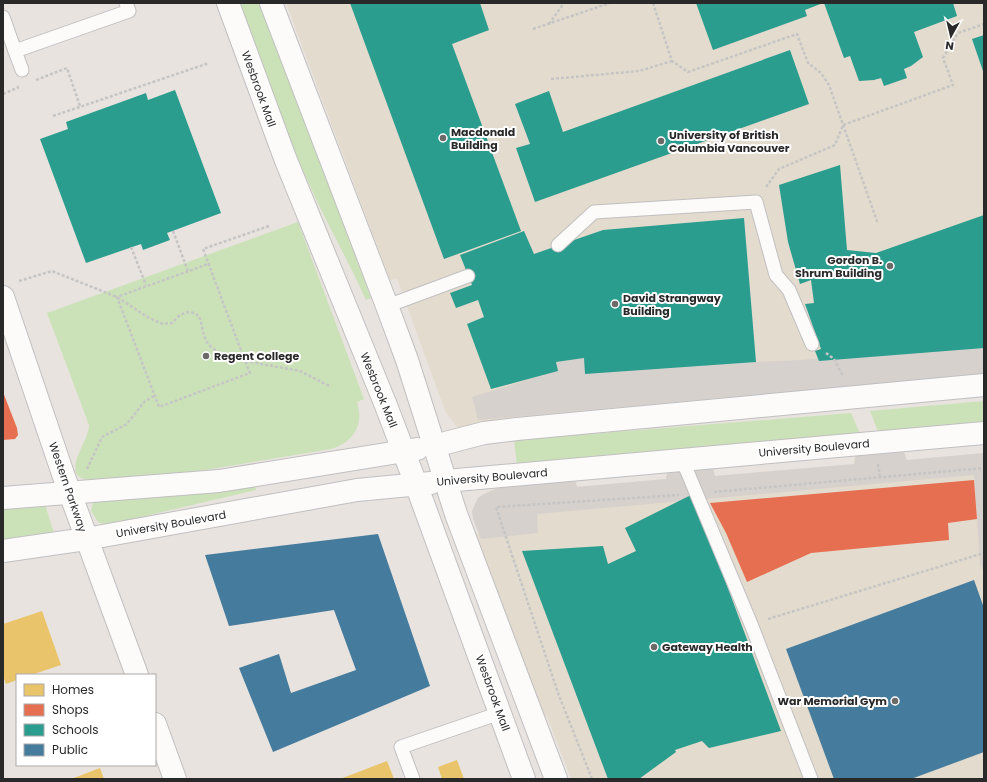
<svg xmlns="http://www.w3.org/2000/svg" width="987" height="782" viewBox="0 0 987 782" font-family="Poppins,sans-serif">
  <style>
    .education { fill: #e3dbcd }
    .green { fill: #cbe2b8 }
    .plaza { fill: #d6d1cd }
    .homes { fill: #e9c46a }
    .shops { fill: #e76f51 }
    .schools { fill: #2a9d8f }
    .public { fill: #457b9d }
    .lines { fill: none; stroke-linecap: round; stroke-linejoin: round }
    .lane-casing { stroke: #c1bfc0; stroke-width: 15 }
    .street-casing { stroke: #c1bfc0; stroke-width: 24 }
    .secondary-casing { stroke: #c1bfc0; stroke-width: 24 }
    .path { stroke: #c6c5c5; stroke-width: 2.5; stroke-dasharray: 3 2; stroke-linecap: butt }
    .lane { stroke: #fcfbfa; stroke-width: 13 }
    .street { stroke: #fcfbfa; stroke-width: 22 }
    .secondary { stroke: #fcfbfa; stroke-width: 22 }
    .poi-dot { fill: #6c6a68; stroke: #fff; stroke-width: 1.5 }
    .labels { text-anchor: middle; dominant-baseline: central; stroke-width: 4; stroke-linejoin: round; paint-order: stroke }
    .street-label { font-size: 11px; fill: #292929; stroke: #fff }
    .poi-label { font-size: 11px; font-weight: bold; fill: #292929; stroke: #fff; text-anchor: start }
  </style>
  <rect width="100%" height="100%" fill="#e8e3de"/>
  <!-- education -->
  <g class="education">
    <path d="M 286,3 L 984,3 L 984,374 L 508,418 L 496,424 L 457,427 L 446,413 L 397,279 L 390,280 Z"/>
    <path d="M 904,452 L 907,460 L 984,453 L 984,779 L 571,779 L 547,716 L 541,718 L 472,536 L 479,533 L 472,511 L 478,498 L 492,490 L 576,481 L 577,487 L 666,479 L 667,473 L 713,469 L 715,476 L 854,464 L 855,456 Z"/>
  </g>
  <!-- green -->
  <g class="green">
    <path d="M 239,3 L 260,3 L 371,298 L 366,300 C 349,262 328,226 311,188 C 283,128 260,65 239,3 Z"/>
    <path d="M 298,222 L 364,399 L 357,402 C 364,425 354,442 331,449 L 199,471 L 91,480 C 56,478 90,441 89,425 L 47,313 Z"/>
    <path d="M 984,401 L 984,425 L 879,434 L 870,411 Z"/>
    <path d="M 851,413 L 861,436 L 517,466 L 514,440 Z"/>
    <path d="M 255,485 L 256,490 L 124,521 L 104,524 L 98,522 L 91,511 L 93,503 L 99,500 Z"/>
    <path d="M 45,505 L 55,536 L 3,541 L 3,509 Z"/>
  </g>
  <!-- plaza -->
  <g class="plaza">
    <path d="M 984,345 L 984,374 L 478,420 L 472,397 L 557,371 L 556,362 L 584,358 L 756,362 L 801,360 Z"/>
    <path d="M 904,452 L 907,460 L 984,453 L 984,573 L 980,564 L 974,475 L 537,514 L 538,533 L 481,539 L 473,519 L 472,511 L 478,498 L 484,494 L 501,487 L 575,480 L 577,487 L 666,479 L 667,473 L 687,471 L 713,469 L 715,476 L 854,464 L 856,456 Z"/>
  </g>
  <!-- homes -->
  <g class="homes">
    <path d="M 42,611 L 61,665 L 31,675 L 17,675 L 17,680 L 6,684 L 3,676 L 3,624 Z"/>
    <path d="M 457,760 L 464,779 L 442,779 L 438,767 Z"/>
    <path d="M 387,761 L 394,779 L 340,779 Z"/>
    <path d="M 100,768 L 104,779 L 71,779 Z"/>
  </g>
  <!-- shops -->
  <g class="shops">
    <path d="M 3,392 L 17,428 L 18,435 L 15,439 L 3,440 Z"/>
    <path d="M 974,480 L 977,519 L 948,523 L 949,540 L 811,553 L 747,582 L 726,533 L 710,503 Z"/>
  </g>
  <!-- schools -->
  <g class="schools">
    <path d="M 350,3 L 480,3 L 489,30 L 452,44 L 521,231 L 444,259 Z"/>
    <path d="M 696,3 L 823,3 L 805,10 L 807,16 L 713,50 Z"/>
    <path d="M 824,3 L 953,3 L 957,16 L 914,32 L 923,57 L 911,66 L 904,69 L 907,78 L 884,86 L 881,78 L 874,80 L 859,81 L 850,56 L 844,58 Z"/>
    <path d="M 984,35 L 984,74 L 972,39 Z"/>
    <path d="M 790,50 L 809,104 L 535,202 L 516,148 L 530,144 L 515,104 L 549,91 L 563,132 Z"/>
    <path d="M 175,90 L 221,213 L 167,233 L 170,240 L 143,250 L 141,244 L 86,263 L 40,139 L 68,129 L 66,122 L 146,93 L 148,100 Z"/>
    <path d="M 840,165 L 847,250 L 876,253 L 984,215 L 984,348 L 819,361 L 815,351 L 821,349 L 805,304 L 814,303 L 811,280 L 800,284 L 788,242 L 779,185 Z"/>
    <path d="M 744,218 L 756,362 L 585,374 L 584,358 L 556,362 L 558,371 L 491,389 L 467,324 L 484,317 L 478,300 L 456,308 L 450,293 L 472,285 L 460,255 L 524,231 L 534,254 L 603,230 Z"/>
    <path d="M 693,494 L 781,731 L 709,748 L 702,741 L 675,750 L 676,752 L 639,779 L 608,779 L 522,551 L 603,546 L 608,564 L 636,551 L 625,528 Z"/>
  </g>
  <!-- public -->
  <g class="public">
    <path d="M 378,534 L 430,686 L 273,752 L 239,668 L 279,654 L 291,693 L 356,670 L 334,610 L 229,626 L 205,555 Z"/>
    <path d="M 974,580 L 984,608 L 984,752 L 911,779 L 834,779 L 786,649 Z"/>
  </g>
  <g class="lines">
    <defs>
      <g id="lane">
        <path d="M 3,17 L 15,51 L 129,11 L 126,3"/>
        <path d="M 15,51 L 22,70"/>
        <path d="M 558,245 L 594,212 L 756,202 L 776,275 L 789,290 L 812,344"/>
        <path d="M 387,306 L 468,276"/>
        <path d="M 682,461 L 687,471 L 751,624 L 811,779"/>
        <path d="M 413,779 L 401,747 L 500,713"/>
      </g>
      <g id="street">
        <path d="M 3,297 L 63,474 L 137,675"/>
        <path d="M 434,446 L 484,433 L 517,429 L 984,385"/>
        <path d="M 446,481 L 984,433"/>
        <path d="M 155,724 L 175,779"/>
      </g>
      <g id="secondary">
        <path d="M 228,3 L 285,158 L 385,403 L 416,484 L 524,779"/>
        <path d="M 271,3 L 387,306 L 407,360 L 456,514 L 556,779"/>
        <path d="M 3,498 L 219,481 L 417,449"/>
        <path d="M 3,551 L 86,539 L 357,490 L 431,483"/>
      </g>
    </defs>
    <!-- lane casing -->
    <use href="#lane" class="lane-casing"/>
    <!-- street casing -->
    <use href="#street" class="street-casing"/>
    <!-- secondary casing -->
    <use href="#secondary" class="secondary-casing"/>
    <!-- path -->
    <g class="path">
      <path d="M 653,3 L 672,61 L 688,72 L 797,34 L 808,63 L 821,73 L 829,85 L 878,224"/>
      <path d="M 549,24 L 564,3"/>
      <path d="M 533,29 L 610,3"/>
      <path d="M 551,79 L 639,71 L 672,61"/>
      <path d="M 36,80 L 67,68 L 80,106"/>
      <path d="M 3,94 L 19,87"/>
      <path d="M 53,116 L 209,63"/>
      <path d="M 766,187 L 779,169 L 835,145 L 843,125 L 953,85 L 943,58 L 958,33 L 984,24"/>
      <path d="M 269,226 L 203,249 L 245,361 L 300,371 L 331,387"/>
      <path d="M 173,231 L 188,271"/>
      <path d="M 131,247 L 146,285"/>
      <path d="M 19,281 L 52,271 L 117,297 L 149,318 L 163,324 L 172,323 L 180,315 L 188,312 L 194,313 L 199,316 C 202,323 202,331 205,338 C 210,353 232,356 245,361 L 250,373 L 159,407 L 117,297 L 208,264"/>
      <path d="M 826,353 L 834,359 L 843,376"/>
      <path d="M 878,464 L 880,477"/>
      <path d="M 87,469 L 102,437 L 127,424 L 144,402 L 154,396"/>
      <path d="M 714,492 L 984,468"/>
      <path d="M 768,619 L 984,553"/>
      <path d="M 592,779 L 558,693 L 496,507 L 679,495"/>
    </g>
    <!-- lane -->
    <use href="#lane" class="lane"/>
    <!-- street -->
    <use href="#street" class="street"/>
    <!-- secondary -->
    <use href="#secondary" class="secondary"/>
  </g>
  <!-- markers -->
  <g class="poi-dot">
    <circle cx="443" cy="138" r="4"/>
    <circle cx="661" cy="141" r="4"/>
    <circle cx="890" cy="266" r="4"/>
    <circle cx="615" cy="304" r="4"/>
    <circle cx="206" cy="356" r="4"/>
    <circle cx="654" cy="647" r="4"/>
    <circle cx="895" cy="701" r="4"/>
  </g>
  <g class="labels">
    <!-- street labels -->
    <g class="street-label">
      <text transform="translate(259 89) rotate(70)">Wesbrook Mall</text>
      <text transform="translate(379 390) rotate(68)">Wesbrook Mall</text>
      <text transform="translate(814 448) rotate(-5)">University Boulevard</text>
      <text transform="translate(492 477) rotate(-5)">University Boulevard</text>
      <text transform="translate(68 487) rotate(71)">Western Parkway</text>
      <text transform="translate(171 524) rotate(-10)">University Boulevard</text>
      <text transform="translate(493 693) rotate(70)">Wesbrook Mall</text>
    </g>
    <!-- poi labels -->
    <g class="poi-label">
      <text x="451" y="132">Macdonald<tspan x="451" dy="13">Building</tspan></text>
      <text x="669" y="135">University of British<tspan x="669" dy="13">Columbia Vancouver</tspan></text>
      <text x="882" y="260" text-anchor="end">Gordon B.<tspan x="882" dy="13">Shrum Building</tspan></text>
      <text x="623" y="298">David Strangway<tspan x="623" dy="13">Building</tspan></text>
      <text x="214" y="356">Regent College</text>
      <text x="662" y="647">Gateway Health</text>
      <text x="887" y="701" text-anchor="end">War Memorial Gym</text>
    </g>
  </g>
  <!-- border -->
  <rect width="987" height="782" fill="none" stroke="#292929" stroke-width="8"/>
  <!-- legend -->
  <rect x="16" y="674" width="140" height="92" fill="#ffffff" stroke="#a9a9a9"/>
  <rect x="24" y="684" width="20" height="12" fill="#e9c46a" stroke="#a9a9a9"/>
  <text x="52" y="694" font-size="12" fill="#292929">Homes</text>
  <rect x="24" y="704" width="20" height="12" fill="#e76f51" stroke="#a9a9a9"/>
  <text x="52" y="714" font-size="12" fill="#292929">Shops</text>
  <rect x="24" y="724" width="20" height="12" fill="#2a9d8f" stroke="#a9a9a9"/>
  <text x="52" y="734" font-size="12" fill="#292929">Schools</text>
  <rect x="24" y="744" width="20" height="12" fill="#457b9d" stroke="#a9a9a9"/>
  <text x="52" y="754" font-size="12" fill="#292929">Public</text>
  <!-- north arrow -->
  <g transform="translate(951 36) rotate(188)" stroke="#ffffff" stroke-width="3" paint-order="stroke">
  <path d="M0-3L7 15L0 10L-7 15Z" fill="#292929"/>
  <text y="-6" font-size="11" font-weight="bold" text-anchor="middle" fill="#292929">N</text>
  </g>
</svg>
